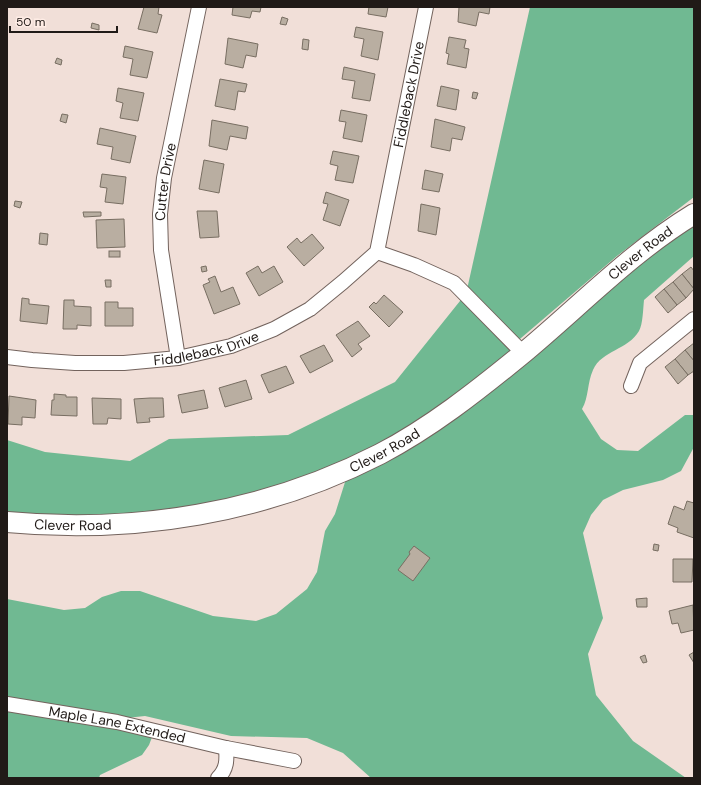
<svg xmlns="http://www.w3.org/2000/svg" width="701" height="785" viewBox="0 0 701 785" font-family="'DM Sans',sans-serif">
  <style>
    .forest { fill: #70b992 }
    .building { fill: #b9aea1; stroke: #786e62 }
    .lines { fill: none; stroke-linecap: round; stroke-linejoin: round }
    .street-casing { stroke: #73635d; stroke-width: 16 }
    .secondary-casing { stroke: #73635d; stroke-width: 22 }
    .street { stroke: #fff; stroke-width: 14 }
    .secondary { stroke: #fff; stroke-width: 20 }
    .labels { text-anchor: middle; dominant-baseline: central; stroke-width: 3; stroke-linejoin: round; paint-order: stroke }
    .street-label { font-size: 14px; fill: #201a17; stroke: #feece5 }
  </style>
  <rect width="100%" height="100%" fill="#f1dfd8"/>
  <!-- forest -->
  <g class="forest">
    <path d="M 530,7 L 694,7 L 694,197 L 617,256 L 514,344 L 466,294 Z"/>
    <path d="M 694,220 L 694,256 L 644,300 C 643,309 643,324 639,331 C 628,350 602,350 593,370 C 587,383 589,397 582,409 L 601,439 L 617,450 L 638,451 L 685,415 L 694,415 L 694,447 L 681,471 L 663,480 L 623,490 L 603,500 L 591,515 L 583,533 L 603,618 L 588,654 L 596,695 L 633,741 L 686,778 L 371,778 L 343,753 L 307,738 L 231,736 L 145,716 L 117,719 L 7,701 L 7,599 L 64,610 L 85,608 L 102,597 L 121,591 L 140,591 L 213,616 L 256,621 L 276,614 L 307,589 L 317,572 L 325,531 L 335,514 L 346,479 Z"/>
    <path d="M 464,296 L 521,353 L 475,389 L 327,478 L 165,519 L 7,521 L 7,440 L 45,452 L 130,461 L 169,439 L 288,435 L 395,382 Z"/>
    <path d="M 7,706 L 154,732 L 149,745 L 142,755 L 100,775 L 99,778 L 7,778 Z"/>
  </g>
  <!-- building -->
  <g class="building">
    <path d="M 144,7 L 159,7 L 158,14 L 162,15 L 157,33 L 138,29 Z"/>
    <path d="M 233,7 L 261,7 L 260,12 L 252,11 L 250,18 L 232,15 Z"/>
    <path d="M 369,7 L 388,7 L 386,17 L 368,14 Z"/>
    <path d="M 459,7 L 490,7 L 489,14 L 479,12 L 476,26 L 458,22 Z"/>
    <path d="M 282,17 L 288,19 L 286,25 L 280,24 Z"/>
    <path d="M 92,23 L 99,25 L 99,30 L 91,28 Z"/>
    <path d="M 356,27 L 383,32 L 378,60 L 361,56 L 364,39 L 354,37 Z"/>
    <path d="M 449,37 L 466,40 L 464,48 L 469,49 L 466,68 L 447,64 L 449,54 L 446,53 Z"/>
    <path d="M 228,38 L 258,44 L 256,57 L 246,55 L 243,68 L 225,64 Z"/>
    <path d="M 303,39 L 309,40 L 308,50 L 302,49 Z"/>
    <path d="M 125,46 L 153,52 L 147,78 L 130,75 L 133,59 L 123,57 Z"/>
    <path d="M 57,58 L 62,60 L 61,65 L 55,63 Z"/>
    <path d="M 344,67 L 375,74 L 370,101 L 352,98 L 355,81 L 342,79 Z"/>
    <path d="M 220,79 L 247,84 L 245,92 L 238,91 L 235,110 L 215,106 Z"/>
    <path d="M 441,86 L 459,90 L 456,110 L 437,106 Z"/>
    <path d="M 118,88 L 144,93 L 138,121 L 120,118 L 123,103 L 116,101 Z"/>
    <path d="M 473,92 L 478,93 L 476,99 L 472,98 Z"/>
    <path d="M 341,110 L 367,115 L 362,142 L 343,138 L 346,122 L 339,121 Z"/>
    <path d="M 62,114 L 68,115 L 66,123 L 60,121 Z"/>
    <path d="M 435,119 L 465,127 L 462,140 L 452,138 L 450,151 L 431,147 Z"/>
    <path d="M 212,120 L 248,127 L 246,139 L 230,136 L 227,150 L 209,146 Z"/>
    <path d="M 100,128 L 136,136 L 130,163 L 111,159 L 113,147 L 97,144 Z"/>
    <path d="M 333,151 L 359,156 L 353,183 L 335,180 L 338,166 L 330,164 Z"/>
    <path d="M 204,160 L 224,164 L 219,193 L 199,189 Z"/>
    <path d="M 425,170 L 443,174 L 439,192 L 422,189 Z"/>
    <path d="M 102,174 L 126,177 L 123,204 L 105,202 L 107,188 L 100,187 Z"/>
    <path d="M 326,192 L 349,200 L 340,226 L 323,220 L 328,204 L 323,203 Z"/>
    <path d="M 15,201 L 22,202 L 20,208 L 14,206 Z"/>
    <path d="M 421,204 L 440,208 L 436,235 L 418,231 Z"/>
    <path d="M 197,211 L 217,211 L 219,237 L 200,238 Z"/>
    <path d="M 83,212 L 101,212 L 101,216 L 84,217 Z"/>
    <path d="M 124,219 L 125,247 L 97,248 L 96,220 Z"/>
    <path d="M 40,233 L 48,234 L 47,245 L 39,244 Z"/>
    <path d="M 312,234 L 324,248 L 304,266 L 287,247 L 297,238 L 301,243 Z"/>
    <rect x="109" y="251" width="11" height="6"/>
    <path d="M 206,266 L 207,271 L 202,272 L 201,267 Z"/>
    <path d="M 258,266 L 262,273 L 274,266 L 283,282 L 259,296 L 246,273 Z"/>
    <path d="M 691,267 L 694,271 L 694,289 L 682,274 Z"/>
    <path d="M 682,274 L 694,289 L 686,298 L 673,282 Z"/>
    <path d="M 215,276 L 221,292 L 233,287 L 240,304 L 214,314 L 203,285 L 210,282 L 208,279 Z"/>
    <path d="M 105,280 L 111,280 L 111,287 L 106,287 Z"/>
    <path d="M 673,282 L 686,298 L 677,305 L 664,289 Z"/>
    <path d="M 664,289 L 677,305 L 668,313 L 655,297 Z"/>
    <path d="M 384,295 L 403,312 L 389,327 L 369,307 L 374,302 L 376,304 Z"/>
    <path d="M 22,298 L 29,299 L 29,304 L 49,306 L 47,324 L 20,321 Z"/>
    <path d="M 64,300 L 74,300 L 74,306 L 91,307 L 91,326 L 77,325 L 77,329 L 63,329 Z"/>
    <path d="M 105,302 L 118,302 L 118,308 L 133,308 L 133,326 L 105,326 Z"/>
    <path d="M 358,321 L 370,336 L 358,344 L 362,349 L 352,357 L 336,335 Z"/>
    <path d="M 694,343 L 694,361 L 685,350 Z"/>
    <path d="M 324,345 L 333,361 L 310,373 L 300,356 Z"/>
    <path d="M 685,350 L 694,361 L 694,371 L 688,375 L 675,359 Z"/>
    <path d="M 675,359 L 688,375 L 678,384 L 665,367 Z"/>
    <path d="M 286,366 L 294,383 L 269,393 L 261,375 Z"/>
    <path d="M 246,380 L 252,399 L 225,407 L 219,388 Z"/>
    <path d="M 204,390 L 208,408 L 182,413 L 178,395 Z"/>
    <path d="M 54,394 L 66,395 L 66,397 L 77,397 L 77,416 L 51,415 L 52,400 L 54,400 Z"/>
    <path d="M 9,396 L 36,400 L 35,418 L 22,417 L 22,425 L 8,424 Z"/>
    <path d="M 92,398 L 121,399 L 121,419 L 108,418 L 107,424 L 93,424 Z"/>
    <path d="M 150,398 L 163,398 L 164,417 L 149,418 L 150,422 L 137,423 L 134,399 Z"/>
    <path d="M 687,501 L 694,503 L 694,538 L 677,532 L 678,528 L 668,524 L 674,506 L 684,510 Z"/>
    <path d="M 654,544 L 659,545 L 658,551 L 653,550 Z"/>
    <path d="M 414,546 L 430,558 L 413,581 L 398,570 L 410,554 L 409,552 Z"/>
    <path d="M 673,559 L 693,559 L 692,582 L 673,582 Z"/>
    <path d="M 647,598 L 647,607 L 637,607 L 636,599 Z"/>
    <path d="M 693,605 L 694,630 L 681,633 L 678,623 L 672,624 L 669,611 Z"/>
    <path d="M 694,652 L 694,663 L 689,655 Z"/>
    <path d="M 645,655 L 647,662 L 643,663 L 640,657 Z"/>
  </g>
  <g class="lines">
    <defs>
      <g id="street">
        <path d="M 377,252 L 414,265 L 454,283 L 523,353"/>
        <path id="s1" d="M 7,357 L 32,360 L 75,363 L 124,363 L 178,358 L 231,346 L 274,329 L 310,309 L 343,282 L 377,252 L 426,7"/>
        <path id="s2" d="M 178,358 L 161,250 L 160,214 L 164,178 L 199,7"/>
        <path d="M 631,386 L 640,363 L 694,319"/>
        <path id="s3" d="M 7,704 L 117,722 L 226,748 L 294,761"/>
        <path d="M 218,778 C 227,769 227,760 226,748"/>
      </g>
      <g id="secondary">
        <path id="s4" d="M 7,522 C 135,534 265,513 380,454 C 430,428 477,391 521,355 C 578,308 630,253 694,214"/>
      </g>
    </defs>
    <!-- street casing -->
    <use href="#street" class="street-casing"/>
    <!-- secondary casing -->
    <use href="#secondary" class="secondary-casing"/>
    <!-- street -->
    <use href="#street" class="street"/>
    <!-- secondary -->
    <use href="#secondary" class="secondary"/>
  </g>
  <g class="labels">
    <!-- street labels -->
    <g class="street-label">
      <text stroke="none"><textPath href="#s1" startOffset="562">Fiddleback Drive</textPath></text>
      <text stroke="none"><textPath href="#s2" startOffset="178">Cutter Drive</textPath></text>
      <text stroke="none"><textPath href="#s4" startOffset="714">Clever Road</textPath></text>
      <text stroke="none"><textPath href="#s1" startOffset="201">Fiddleback Drive</textPath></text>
      <text stroke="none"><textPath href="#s4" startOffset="390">Clever Road</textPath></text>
      <text stroke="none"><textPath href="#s4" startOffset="66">Clever Road</textPath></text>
      <text stroke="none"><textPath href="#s3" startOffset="112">Maple Lane Extended</textPath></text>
    </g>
  </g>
  <!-- border -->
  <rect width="701" height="785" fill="none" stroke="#201a17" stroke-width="16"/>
  <!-- scale -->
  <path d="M10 26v6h107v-6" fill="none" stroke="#201a17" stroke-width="2"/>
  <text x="16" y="26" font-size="12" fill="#201a17" stroke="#feece5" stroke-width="3" paint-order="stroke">50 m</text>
</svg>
